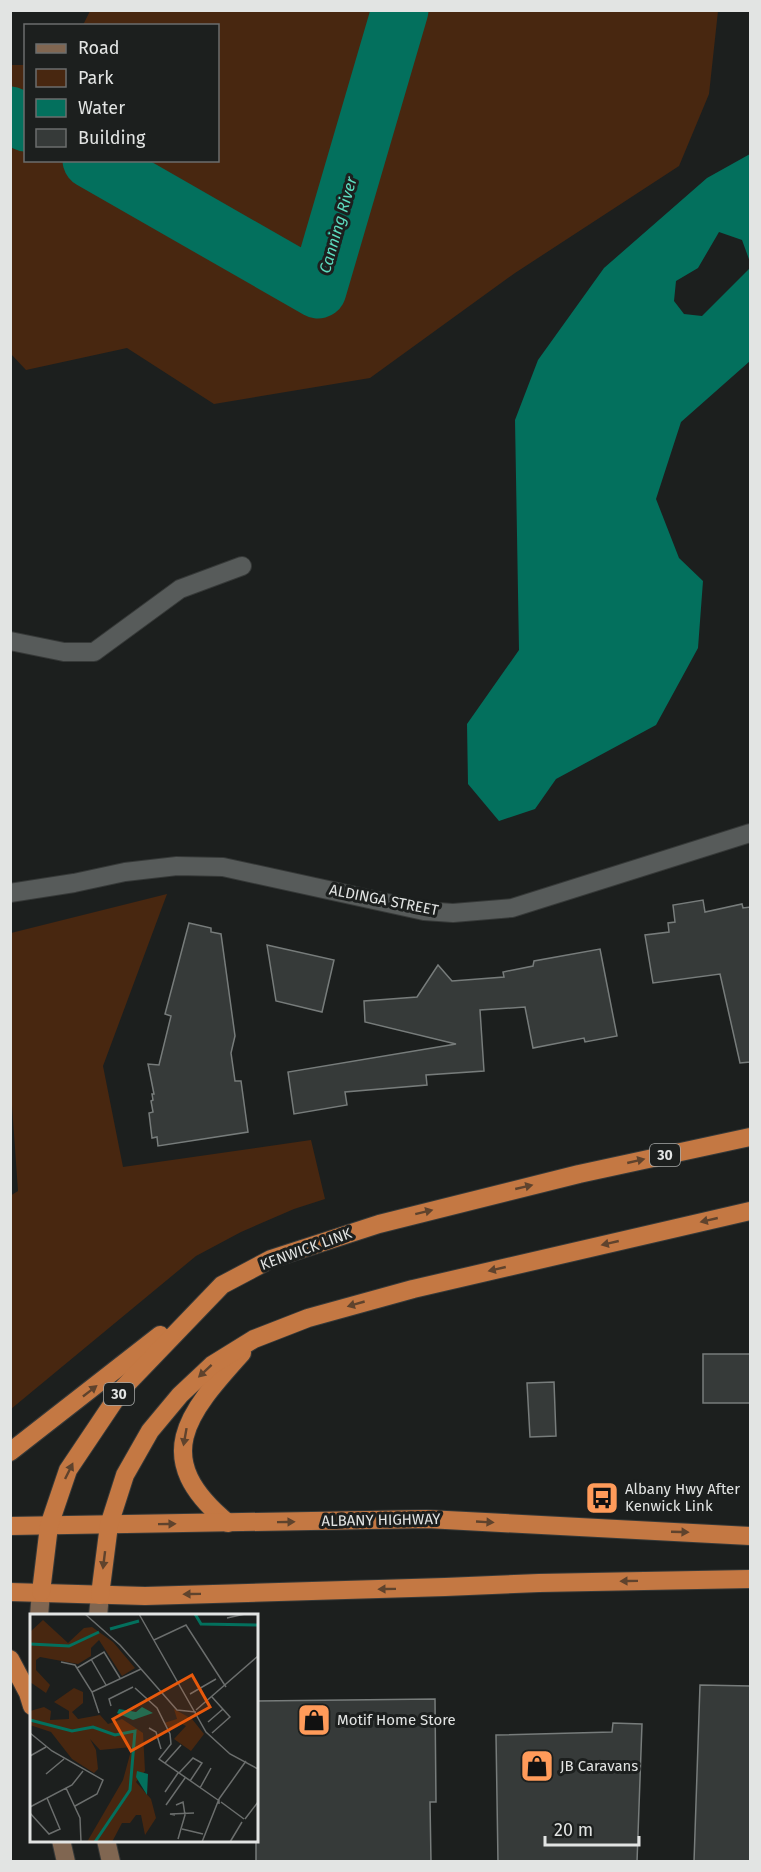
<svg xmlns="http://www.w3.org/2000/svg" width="761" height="1872" viewBox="0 0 761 1872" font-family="'Fira Sans',sans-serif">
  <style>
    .green { fill: #482710 }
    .water { fill: #03705d }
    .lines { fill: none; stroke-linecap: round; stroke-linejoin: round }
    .river { stroke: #03705d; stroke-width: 57 }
    .building { fill: #363a39; stroke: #777c7b; stroke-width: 1.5 }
    .minor-casing { stroke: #363938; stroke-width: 20 }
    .secondary-casing { stroke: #363938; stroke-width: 20 }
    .trunk-casing { stroke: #363938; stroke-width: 20 }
    .minor { stroke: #575b5a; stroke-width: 18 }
    .secondary { stroke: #806651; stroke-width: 18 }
    .trunk { stroke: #c47843; stroke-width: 18 }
    .oneway { fill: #5f432d }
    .labels { text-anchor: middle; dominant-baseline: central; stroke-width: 6; stroke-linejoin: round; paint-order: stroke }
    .shield { fill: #1c1f1e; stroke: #a7a9a8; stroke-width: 1.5 }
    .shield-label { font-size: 14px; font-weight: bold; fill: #e2e4e3 }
    .street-label { font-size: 15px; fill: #e2e4e3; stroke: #1c1f1e }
    .poi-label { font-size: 15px; fill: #e2e4e3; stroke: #1c1f1e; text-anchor: start }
    .water-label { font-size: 16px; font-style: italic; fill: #5ddcbf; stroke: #1c1f1e }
    .inset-river { fill: none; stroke: #03705d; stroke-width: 3 }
    .inset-road { fill: none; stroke: #6b6e6d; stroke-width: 1.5 }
    .view { fill: #e8590c; fill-opacity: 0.15; stroke: #e8590c; stroke-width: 3 }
    .inset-edge { fill: none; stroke: #e2e4e3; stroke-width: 3 }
  </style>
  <rect width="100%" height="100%" fill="#1c1f1e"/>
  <!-- green -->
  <g class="green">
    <path d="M 90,11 L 90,10 L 718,11 L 709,94 L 679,166 L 515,273 L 370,378 L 214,404 L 127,348 L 26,370 L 11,354 L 11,65 L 25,65 L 26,160 L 218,160 L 218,26 L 83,25 Z"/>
    <path d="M 167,894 L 103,1066 L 123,1167 L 311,1140 L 325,1199 L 294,1209 L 241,1232 L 196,1256 L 11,1409 L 10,1196 L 18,1191 L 10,1077 L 11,933 Z"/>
  </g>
  <!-- water -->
  <path class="water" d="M 750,154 L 750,262 L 742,240 L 719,232 L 698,268 L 676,281 L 674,301 L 684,314 L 702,316 L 750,268 L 750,361 L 681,422 L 656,499 L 679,558 L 703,581 L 698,648 L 656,725 L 556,779 L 535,809 L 499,821 L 468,784 L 467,724 L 519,650 L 515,420 L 538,360 L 604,268 L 707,178 Z"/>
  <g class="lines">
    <!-- river -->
    <g class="river">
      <path d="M 10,115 L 26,123"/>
      <path d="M 91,160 L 318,290 L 400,10"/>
    </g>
  </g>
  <!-- building -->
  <g class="building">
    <path d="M 703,900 L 705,912 L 742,904 L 743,908 L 750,907 L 750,1062 L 740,1063 L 720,974 L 653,983 L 645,935 L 669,932 L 668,923 L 675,922 L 673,905 Z"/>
    <path d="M 189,923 L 211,928 L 211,932 L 221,934 L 235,1036 L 231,1053 L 235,1081 L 241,1081 L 248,1132 L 158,1146 L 157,1137 L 152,1138 L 149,1113 L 153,1112 L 151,1101 L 153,1100 L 152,1094 L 154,1094 L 148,1064 L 159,1065 L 171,1016 L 165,1014 Z"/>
    <path d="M 267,945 L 334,960 L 322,1012 L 276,1001 Z"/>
    <path d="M 600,949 L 617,1036 L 585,1042 L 584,1038 L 533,1048 L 525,1007 L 480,1010 L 484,1071 L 426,1075 L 427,1085 L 345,1092 L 347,1105 L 294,1114 L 288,1072 L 456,1044 L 365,1022 L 364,1001 L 417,997 L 438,965 L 452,981 L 504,977 L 503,972 L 533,966 L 534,961 Z"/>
    <rect x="703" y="1354" width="47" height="49"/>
    <path d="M 554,1382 L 556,1436 L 530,1437 L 527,1383 Z"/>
    <path d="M 700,1685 L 750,1686 L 750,1862 L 694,1862 Z"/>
    <path d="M 435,1699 L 436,1802 L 430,1802 L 431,1862 L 256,1862 L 256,1701 Z"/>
    <path d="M 613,1723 L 642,1724 L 637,1862 L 498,1862 L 496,1735 L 612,1732 Z"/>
  </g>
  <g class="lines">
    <defs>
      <g id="minor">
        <path d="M 10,641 L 64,652 L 94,652 L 180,589 L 242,566"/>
        <path d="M 10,893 L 74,883 L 125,872 L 177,866 L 223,867 L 424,911 L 453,913 L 512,908 L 750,833"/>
      </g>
      <g id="secondary">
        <path d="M 39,1616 L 41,1592"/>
        <path d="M 98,1616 L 100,1595"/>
        <path d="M 61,1840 L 66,1862"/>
        <path d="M 106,1840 L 111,1862"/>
      </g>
      <g id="trunk">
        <path d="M 10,1452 L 160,1335"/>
        <path d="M 228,1523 C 149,1458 187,1414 242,1353"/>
        <path d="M 10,1526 L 427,1519 L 750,1536"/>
        <path d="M 10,1592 L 145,1596 L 445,1587 L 539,1583 L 750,1579"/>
        <path d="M 41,1592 L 49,1526 L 68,1470 L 123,1388 L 222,1285 L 271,1259 L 379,1224 L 579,1174 L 750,1137"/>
        <path d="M 100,1595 L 109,1525 L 125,1475 L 150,1431 L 180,1395 L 212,1365 L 254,1339 L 308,1318 L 413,1289 L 750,1211"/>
        <path d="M 10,1659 L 28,1693 L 32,1706"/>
      </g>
    </defs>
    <!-- minor casing -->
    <use href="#minor" class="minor-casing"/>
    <!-- secondary casing -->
    <use href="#secondary" class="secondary-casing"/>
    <!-- trunk casing -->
    <use href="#trunk" class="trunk-casing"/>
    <!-- minor -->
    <use href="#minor" class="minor"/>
    <!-- secondary -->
    <use href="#secondary" class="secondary"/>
    <!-- trunk -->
    <use href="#trunk" class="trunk"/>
  </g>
  <!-- one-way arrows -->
  <defs><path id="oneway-solid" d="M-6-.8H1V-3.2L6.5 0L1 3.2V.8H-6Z" transform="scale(1.5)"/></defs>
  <g class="oneway">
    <use href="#oneway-solid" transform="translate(636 1161) rotate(-13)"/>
    <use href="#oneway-solid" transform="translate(524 1187) rotate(-13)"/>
    <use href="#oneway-solid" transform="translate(424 1212) rotate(-14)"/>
    <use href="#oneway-solid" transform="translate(709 1220) rotate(167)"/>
    <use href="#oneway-solid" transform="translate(610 1243) rotate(167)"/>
    <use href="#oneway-solid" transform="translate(497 1269) rotate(167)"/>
    <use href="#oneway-solid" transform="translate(356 1304) rotate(164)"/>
    <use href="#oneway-solid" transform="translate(205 1371) rotate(137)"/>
    <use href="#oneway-solid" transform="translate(90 1391) rotate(-38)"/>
    <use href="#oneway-solid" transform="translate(185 1437) rotate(100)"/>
    <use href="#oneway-solid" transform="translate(69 1471) rotate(-64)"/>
    <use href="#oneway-solid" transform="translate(286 1522) rotate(-1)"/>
    <use href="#oneway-solid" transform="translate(485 1522) rotate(3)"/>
    <use href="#oneway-solid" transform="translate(167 1524) rotate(-1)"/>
    <use href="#oneway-solid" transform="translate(680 1532) rotate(2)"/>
    <use href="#oneway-solid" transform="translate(104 1560) rotate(97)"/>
    <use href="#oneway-solid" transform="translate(629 1581) rotate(179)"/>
    <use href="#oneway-solid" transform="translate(387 1589) rotate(179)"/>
    <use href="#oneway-solid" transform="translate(192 1594) rotate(179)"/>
  </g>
  <!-- icons -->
  <defs>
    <symbol id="bus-square" viewBox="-11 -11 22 22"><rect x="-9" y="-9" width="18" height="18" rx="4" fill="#ff9b5a" stroke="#1c1f1e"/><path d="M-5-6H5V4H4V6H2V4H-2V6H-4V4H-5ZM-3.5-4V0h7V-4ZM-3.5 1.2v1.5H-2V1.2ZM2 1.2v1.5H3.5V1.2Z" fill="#111"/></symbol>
    <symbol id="shop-square" viewBox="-11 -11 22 22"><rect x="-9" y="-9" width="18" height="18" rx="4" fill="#ff9b5a" stroke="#1c1f1e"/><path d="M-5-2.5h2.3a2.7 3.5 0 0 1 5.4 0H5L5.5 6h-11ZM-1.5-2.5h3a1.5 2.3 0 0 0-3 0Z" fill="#111"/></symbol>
  </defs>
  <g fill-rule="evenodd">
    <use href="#bus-square" x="583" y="1479" width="38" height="38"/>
    <use href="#shop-square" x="295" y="1701" width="38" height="38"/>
    <use href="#shop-square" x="518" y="1747" width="38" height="38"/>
  </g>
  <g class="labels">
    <!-- shield labels -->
    <g class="shield">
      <rect x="650" y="1144" width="30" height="22" rx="4.5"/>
      <rect x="104" y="1383" width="30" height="22" rx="4.5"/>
    </g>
    <g class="shield-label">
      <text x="665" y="1155">30</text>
      <text x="119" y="1394">30</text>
    </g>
    <!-- street labels -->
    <g class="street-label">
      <text transform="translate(384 900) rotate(11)">ALDINGA STREET</text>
      <text transform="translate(306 1249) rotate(-20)">KENWICK LINK</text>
      <text transform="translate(381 1520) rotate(-1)">ALBANY HIGHWAY</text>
    </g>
    <!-- poi labels -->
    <g class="poi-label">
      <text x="625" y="1489">Albany Hwy After<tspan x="625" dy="17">Kenwick Link</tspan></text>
      <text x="337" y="1720">Motif Home Store</text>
      <text x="560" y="1766">JB Caravans</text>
    </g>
    <!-- water labels -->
    <g class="water-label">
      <text transform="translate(338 225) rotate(-74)">Canning River</text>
    </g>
  </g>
  <!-- overview -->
  <g transform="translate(30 1614)">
    <rect width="228" height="228" fill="#1c1f1e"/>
    <path d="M 13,6 L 38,29 L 54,14 L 62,13 L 83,28 L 105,54 L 92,62 L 69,26 L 61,34 L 61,42 L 48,50 L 10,43 L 6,46 L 6,56 L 20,71 L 16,79 L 0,68 L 0,18 ZM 44,74 L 53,78 L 53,89 L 42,98 L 48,105 L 70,101 L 78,110 L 92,105 L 113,119 L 115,157 L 106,168 L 121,185 L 126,204 L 115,221 L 111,201 L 106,201 L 100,209 L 92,209 L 82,228 L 57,228 L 93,166 L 102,133 L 70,136 L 60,125 L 66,136 L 68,155 L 64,159 L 42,145 L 21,118 L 0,111 L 0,97 L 14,93 L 21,97 L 20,106 L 39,105 L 39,97 L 24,88 ZM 144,95 L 162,105 L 174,120 L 161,137 L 144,125 L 156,112 L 150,109 L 140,115 L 134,109 L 147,105 Z" fill="#482710"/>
    <path d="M 112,93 L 123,99 L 103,106 L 87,99 L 89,95 L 106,98 ZM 107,157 L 118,160 L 117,181 L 106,163 Z" fill="#03705d"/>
    <path class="inset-river" d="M 165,0 L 171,10 L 228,11M 80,15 L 109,7M 0,30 L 39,32 L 69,18M 0,106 L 42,117 L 63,113 L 85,121 L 105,117 L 100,176 L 65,228"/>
    <path class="inset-road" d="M 55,0 L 90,31 L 147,96 L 166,98M 109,0 L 176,118 L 200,140 L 228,155M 197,4 L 215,0M 124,26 L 156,11 L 196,73M 61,45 L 76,71M 31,48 L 45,51 L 62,78 L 69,99M 47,54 L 74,38 L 90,64M 105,74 L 127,94 L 140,120 L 141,130 L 129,145 L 188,186M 62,78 L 111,55M 160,80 L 186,65M 81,92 L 79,85 L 103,73M 166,96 L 228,42M 178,108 L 193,95M 119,114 L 126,118 L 131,135M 0,119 L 22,137 L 73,166 L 67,180 L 45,192M 182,119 L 200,103 L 182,83M 0,142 L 16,133M 135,149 L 151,131M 149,159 L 163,144 L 172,149 L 160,167M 16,160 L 34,145M 36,174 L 50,204 L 51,228M 170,174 L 181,154M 135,178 L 148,159M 189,185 L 216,147M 191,188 L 214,205M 136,191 L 155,164M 146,191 L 153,188 L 155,201 L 148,225M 0,193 L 42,171 L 53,157M 0,199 L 19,220 L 30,215 L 17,184M 145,201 L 140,200 L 164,199M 215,205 L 228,188M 152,215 L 173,220M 172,228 L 189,185 L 189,190M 200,228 L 212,208"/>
    <path class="view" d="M 162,61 L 180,93 L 101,137 L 83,105 Z"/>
    <rect width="228" height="228" class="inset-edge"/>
  </g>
  <!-- border -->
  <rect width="761" height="1872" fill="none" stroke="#e2e4e3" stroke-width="24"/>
  <!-- legend -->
  <rect x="24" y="24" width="195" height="138" fill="#1c1f1e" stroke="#6b6e6d" stroke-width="1.5"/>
  <rect x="36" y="44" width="30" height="9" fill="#806651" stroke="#6b6e6d" stroke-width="1.5"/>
  <text x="78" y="54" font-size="18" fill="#e2e4e3">Road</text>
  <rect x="36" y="69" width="30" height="18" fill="#482710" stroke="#6b6e6d" stroke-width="1.5"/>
  <text x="78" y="84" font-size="18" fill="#e2e4e3">Park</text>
  <rect x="36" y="99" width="30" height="18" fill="#03705d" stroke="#6b6e6d" stroke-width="1.5"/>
  <text x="78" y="114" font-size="18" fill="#e2e4e3">Water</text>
  <rect x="36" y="129" width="30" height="18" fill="#363a39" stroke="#6b6e6d" stroke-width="1.5"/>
  <text x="78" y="144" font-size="18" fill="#e2e4e3">Building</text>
  <!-- scale -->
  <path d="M545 1836v9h94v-9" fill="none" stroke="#e2e4e3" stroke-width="3"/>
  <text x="554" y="1836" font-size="18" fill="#e2e4e3" stroke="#1c1f1e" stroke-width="4.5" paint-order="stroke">20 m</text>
</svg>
